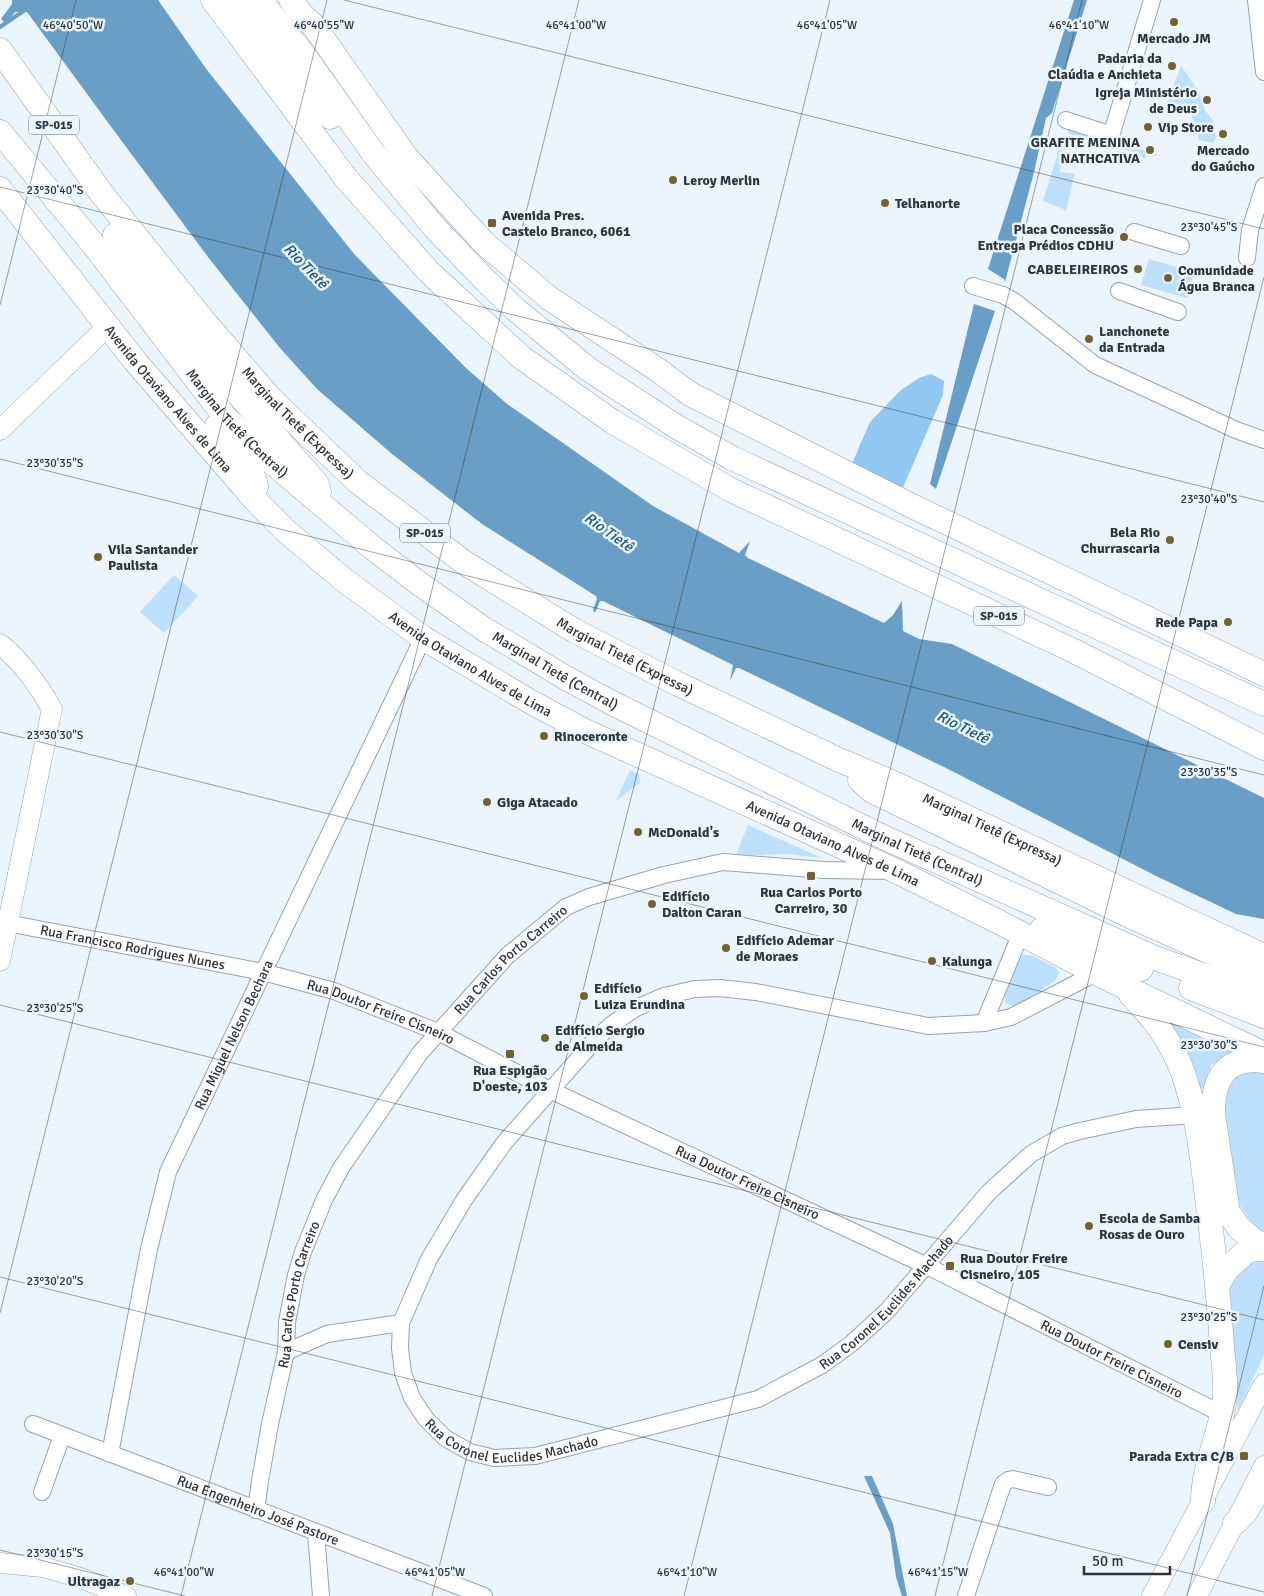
<svg xmlns="http://www.w3.org/2000/svg" width="1264" height="1596" viewBox="0 0 1264 1596" font-family="Signika,sans-serif">
  <style>
    .green { fill: #bde0fc }
    .forest { fill: #91c7f1 }
    .water { fill: #699ec6 }
    .lines { fill: none; stroke-linecap: round; stroke-linejoin: round }
    .stream { stroke: #699ec6; stroke-width: 4 }
    .minor-casing { stroke: #93a4b2; stroke-width: 18 }
    .major-casing { stroke: #93a4b2; stroke-width: 21 }
    .highway-casing { stroke: #93a4b2; stroke-width: 25 }
    .minor { stroke: #fff; stroke-width: 16 }
    .major { stroke: #fff; stroke-width: 20 }
    .highway { stroke: #fff; stroke-width: 24 }
    .ticks { fill: none; stroke: #2d343a; stroke-width: 1; stroke-opacity: 0.45 }
    .poi-dot { fill: #72622f; stroke: #eaf5fe; stroke-width: 2 }
    .labels { text-anchor: middle; dominant-baseline: central; stroke-width: 5; stroke-linejoin: round; paint-order: stroke }
    .shield { fill: #eaf5fe; stroke: #666e75; stroke-width: 1 }
    .shield-label { font-size: 12px; font-weight: bold; fill: #2d343a }
    .poi-label { font-size: 14px; font-weight: bold; fill: #2d343a; stroke: #eaf5fe; text-anchor: start }
    .street-label { font-size: 14px; fill: #2d343a; stroke: #eaf5fe }
    .water-label { font-size: 15px; font-style: italic; fill: #15547b; stroke: #eaf5fe }
    .ticks-label { font-size: 12px; text-anchor: middle; fill: #2d343a; stroke: #eaf5fe; stroke-width: 5; stroke-linejoin: round; paint-order: stroke }
  </style>
  <rect width="100%" height="100%" fill="#eaf5fe"/>
  <!-- green -->
  <g class="green">
    <path d="M 1181,66 L 1199,92 L 1205,110 L 1213,121 L 1216,138 L 1213,143 L 1199,140 L 1196,124 L 1189,112 L 1166,106 Z"/>
    <path d="M 1069,126 L 1113,134 L 1117,140 L 1118,144 L 1119,143 L 1157,154 L 1156,156 L 1147,154 L 1145,159 L 1137,155 L 1137,153 L 1121,149 L 1117,150 L 1107,138 L 1095,135 L 1087,140 L 1068,133 Z"/>
    <path d="M 1059,149 L 1068,153 L 1059,172 L 1075,174 L 1066,210 L 1043,201 Z"/>
    <path d="M 1149,259 L 1194,272 L 1187,298 L 1141,285 Z"/>
    <path d="M 174,575 L 198,596 L 164,633 L 140,612 Z"/>
    <path d="M 630,770 L 639,774 L 640,783 L 616,801 Z"/>
    <path d="M 748,825 L 822,858 L 787,854 L 736,855 Z"/>
    <path d="M 1022,955 L 1031,955 L 1056,968 L 1059,972 L 1056,980 L 1019,1005 L 1012,1006 L 1005,1002 L 1005,993 Z"/>
    <path d="M 1168,1019 L 1235,1051 L 1211,1065 L 1206,1088 L 1201,1089 C 1194,1063 1184,1041 1167,1021 Z"/>
    <path d="M 1264,1068 L 1264,1233 C 1253,1225 1246,1216 1239,1204 L 1224,1103 L 1229,1086 L 1236,1077 L 1247,1069 Z"/>
    <path d="M 1256,1262 L 1264,1262 L 1264,1355 L 1238,1411 L 1227,1284 L 1237,1265 Z"/>
  </g>
  <!-- forest -->
  <path class="forest" d="M 931,374 L 944,381 L 943,395 L 901,492 L 851,466 L 870,422 L 901,390 L 919,378 Z"/>
  <!-- water -->
  <g class="water">
    <path d="M 12,0 L 158,0 L 207,70 L 355,255 L 466,368 L 506,403 L 653,506 L 739,553 L 750,541 L 745,555 L 748,558 L 884,623 L 893,615 L 902,601 L 903,631 L 919,639 L 952,644 L 1264,798 L 1264,919 L 1236,914 L 1158,877 L 948,769 L 739,668 L 736,668 L 730,681 L 733,665 L 603,601 L 600,601 L 595,613 L 593,610 L 597,599 L 596,596 L 482,524 L 392,454 L 317,389 L 280,348 L 208,257 L 115,132 L 27,12 L 15,12 L 6,24 L 1,19 L 12,4 Z"/>
    <path d="M 1074,0 L 1087,0 L 1052,113 L 1046,118 L 1034,172 L 1005,282 L 1004,279 L 988,269 Z"/>
    <path d="M 974,304 L 995,311 L 936,489 L 930,484 Z"/>
    <path d="M 864,1476 L 872,1476 L 893,1524 L 907,1596 L 902,1596 L 896,1577 L 890,1533 Z"/>
  </g>
  <g class="lines">
    <!-- stream -->
    <path class="stream" d="M 0,27 L 25,10"/>
    <defs>
      <g id="minor">
        <path d="M 1256,0 L 1264,72"/>
        <path d="M 1066,120 L 1109,134 L 1112,133 L 1152,0"/>
        <path d="M 1134,232 L 1181,246"/>
        <path d="M 1247,258 L 1250,230 L 1264,186"/>
        <path d="M 973,286 L 1003,295 L 1014,301 L 1095,365 L 1236,430 L 1264,440"/>
        <path d="M 1119,291 L 1178,312"/>
        <path id="s1" d="M 7,923 L 263,972 L 334,991 L 438,1032 L 550,1090 L 927,1266 L 1222,1414"/>
        <path id="s2" d="M 1096,973 L 1011,1017 L 984,1023 L 928,1026 L 756,992 L 720,988 L 695,989 L 664,996 L 636,1008 L 611,1025 L 596,1039 L 504,1143 L 464,1200 L 429,1259 L 401,1323 L 400,1348 L 403,1373 L 412,1398 L 426,1419 L 445,1438 L 470,1452 L 494,1458 L 535,1456 L 758,1399 L 822,1365 L 851,1344 L 887,1311 L 989,1192 L 1031,1154 L 1062,1136 L 1080,1131 L 1136,1119 L 1196,1115"/>
        <path d="M 984,1023 L 1021,933"/>
        <path d="M 286,1352 L 327,1334 L 401,1323"/>
        <path id="s3" d="M 33,1424 L 484,1596"/>
        <path id="s4" d="M 110,1454 L 149,1249 L 168,1172 L 423,638"/>
        <path d="M 42,1492 L 62,1436"/>
        <path id="s5" d="M 256,1510 L 260,1481 L 270,1424 L 286,1352 L 287,1322 L 296,1275 L 303,1252 L 324,1200 L 341,1168 L 420,1053 L 507,956 L 566,907 L 589,897 L 664,875 L 723,862 L 824,870 L 890,871"/>
        <path d="M 316,1533 L 321,1596"/>
        <path d="M 966,1596 L 1003,1484 L 1008,1480 L 1013,1479 L 1048,1487"/>
      </g>
      <g id="major">
        <path d="M 0,430 L 108,326"/>
        <path d="M 0,644 C 22,662 38,684 52,709 L 0,961"/>
        <path d="M 0,1563 L 43,1567 L 81,1578 L 126,1596"/>
        <path d="M 1152,1596 L 1264,1384"/>
        <path d="M 1197,1596 L 1264,1466"/>
      </g>
      <g id="highway">
        <path d="M 213,0 L 345,177 L 428,271 L 521,357 L 613,422 L 731,490 L 1074,651 L 1264,748"/>
        <path d="M 234,0 L 330,117"/>
        <path d="M 260,0 L 303,54 L 374,154 L 435,228 L 487,282 L 515,309 L 588,369 L 677,427 L 732,458 L 1264,704"/>
        <path d="M 291,0 L 302,15 L 314,26 L 406,157 L 484,243 L 549,298 L 658,370 L 690,394 L 912,506 L 1264,674"/>
        <path id="s6" d="M 0,50 L 102,194 L 203,320 L 271,399 L 358,482 L 465,563 L 575,631 L 676,683 L 837,759 L 896,784 L 1264,956"/>
        <path id="s7" d="M 0,132 L 93,244 L 225,417 L 268,459 L 373,548 L 417,582 L 484,629 L 566,678 L 614,704 L 885,838 L 1155,958 L 1264,997"/>
        <path id="s8" d="M 0,189 L 135,361 L 256,501 L 287,532 L 344,580 L 423,638 L 531,702 L 585,731 L 896,871 L 997,921 L 1096,973 L 1264,1054"/>
        <path d="M 115,235 L 211,363 L 317,484 L 319,492"/>
        <path d="M 217,426 C 227,439 256,472 256,487"/>
        <path d="M 860,780 L 872,791 L 1130,916 L 1264,976"/>
        <path d="M 1042,929 L 1141,969"/>
        <path d="M 1191,988 L 1264,1016"/>
        <path d="M 1131,995 C 1154,1018 1172,1042 1183,1073 C 1200,1120 1203,1171 1210,1221 C 1215,1262 1219,1303 1222,1345 C 1223,1361 1226,1378 1225,1394 C 1223,1430 1203,1464 1203,1501"/>
        <path d="M 1264,1061 C 1225,1056 1213,1079 1213,1114 L 1228,1212 L 1239,1228 L 1252,1239 L 1264,1246"/>
        <path d="M 1218,1284 L 1227,1269 L 1248,1250 L 1264,1249"/>
        <path d="M 1235,1523 L 1245,1513 L 1264,1481"/>
      </g>
    </defs>
    <!-- minor casing -->
    <use href="#minor" class="minor-casing"/>
    <!-- major casing -->
    <use href="#major" class="major-casing"/>
    <!-- highway casing -->
    <use href="#highway" class="highway-casing"/>
    <!-- minor -->
    <use href="#minor" class="minor"/>
    <!-- major -->
    <use href="#major" class="major"/>
    <!-- highway -->
    <use href="#highway" class="highway"/>
  </g>
  <!-- ticks -->
  <path class="ticks" d="M 344,0 L 1264,229M 0,187 L 1264,502M 0,305 L 76,0M 0,459 L 1264,775M 0,732 L 1264,1047M 0,1005 L 1264,1320M 0,1277 L 1264,1592M 0,1313 L 327,0M 0,1550 L 185,1596M 181,1596 L 579,0M 432,1596 L 830,0M 684,1596 L 1082,0M 935,1596 L 1264,277M 1187,1596 L 1264,1286"/>
  <!-- markers -->
  <g class="poi-dot">
    <circle cx="1174" cy="22" r="5"/>
    <circle cx="1172" cy="66" r="5"/>
    <circle cx="1207" cy="100" r="5"/>
    <circle cx="1148" cy="127" r="5"/>
    <circle cx="1223" cy="134" r="5"/>
    <circle cx="1150" cy="150" r="5"/>
    <circle cx="673" cy="180" r="5"/>
    <circle cx="885" cy="203" r="5"/>
    <rect x="487" y="218" width="10" height="10" rx="2.5"/>
    <circle cx="1124" cy="237" r="5"/>
    <circle cx="1138" cy="269" r="5"/>
    <circle cx="1168" cy="278" r="5"/>
    <circle cx="1089" cy="339" r="5"/>
    <circle cx="1170" cy="540" r="5"/>
    <circle cx="98" cy="557" r="5"/>
    <circle cx="1228" cy="622" r="5"/>
    <circle cx="544" cy="736" r="5"/>
    <circle cx="487" cy="802" r="5"/>
    <circle cx="638" cy="832" r="5"/>
    <rect x="806" y="871" width="10" height="10" rx="2.5"/>
    <circle cx="652" cy="904" r="5"/>
    <circle cx="726" cy="948" r="5"/>
    <circle cx="932" cy="961" r="5"/>
    <circle cx="584" cy="996" r="5"/>
    <circle cx="545" cy="1038" r="5"/>
    <rect x="505" y="1049" width="10" height="10" rx="2.5"/>
    <circle cx="1089" cy="1226" r="5"/>
    <rect x="945" y="1261" width="10" height="10" rx="2.5"/>
    <circle cx="1168" cy="1344" r="5"/>
    <rect x="1239" y="1451" width="10" height="10" rx="2.5"/>
    <circle cx="130" cy="1581" r="5"/>
  </g>
  <g class="labels">
    <!-- shield labels -->
    <g class="shield">
      <rect x="29" y="115.5" width="50" height="19" rx="4"/>
      <rect x="400" y="523.5" width="50" height="19" rx="4"/>
      <rect x="974" y="606.5" width="50" height="19" rx="4"/>
    </g>
    <g class="shield-label">
      <text x="54" y="125">SP-015</text>
      <text x="425" y="533">SP-015</text>
      <text x="999" y="616">SP-015</text>
    </g>
    <!-- poi labels -->
    <g class="poi-label">
      <text x="1174" y="38" text-anchor="middle">Mercado JM</text>
      <text x="1162" y="58" text-anchor="end">Padaria da<tspan x="1162" dy="16">Claúdia e Anchieta</tspan></text>
      <text x="1197" y="92" text-anchor="end">Igreja Ministério<tspan x="1197" dy="16">de Deus</tspan></text>
      <text x="1158" y="127">Vip Store</text>
      <text x="1140" y="142" text-anchor="end">GRAFITE MENINA<tspan x="1140" dy="16">NATHCATIVA</tspan></text>
      <text x="1223" y="150" text-anchor="middle">Mercado<tspan x="1223" dy="16">do Gaúcho</tspan></text>
      <text x="683" y="180">Leroy Merlin</text>
      <text x="895" y="203">Telhanorte</text>
      <text x="502" y="215">Avenida Pres.<tspan x="502" dy="16">Castelo Branco, 6061</tspan></text>
      <text x="1114" y="229" text-anchor="end">Placa Concessão<tspan x="1114" dy="16">Entrega Prédios CDHU</tspan></text>
      <text x="1128" y="269" text-anchor="end">CABELEIREIROS</text>
      <text x="1178" y="270">Comunidade<tspan x="1178" dy="16">Água Branca</tspan></text>
      <text x="1099" y="331">Lanchonete<tspan x="1099" dy="16">da Entrada</tspan></text>
      <text x="1160" y="532" text-anchor="end">Bela Rio<tspan x="1160" dy="16">Churrascaria</tspan></text>
      <text x="108" y="549">Vila Santander<tspan x="108" dy="16">Paulista</tspan></text>
      <text x="1218" y="622" text-anchor="end">Rede Papa</text>
      <text x="554" y="736">Rinoceronte</text>
      <text x="497" y="802">Giga Atacado</text>
      <text x="648" y="832">McDonald's</text>
      <text x="811" y="892" text-anchor="middle">Rua Carlos Porto<tspan x="811" dy="16">Carreiro, 30</tspan></text>
      <text x="662" y="896">Edifício<tspan x="662" dy="16">Dalton Caran</tspan></text>
      <text x="736" y="940">Edifício Ademar<tspan x="736" dy="16">de Moraes</tspan></text>
      <text x="942" y="961">Kalunga</text>
      <text x="594" y="988">Edifício<tspan x="594" dy="16">Luiza Erundina</tspan></text>
      <text x="555" y="1030">Edifício Sergio<tspan x="555" dy="16">de Almeida</tspan></text>
      <text x="510" y="1070" text-anchor="middle">Rua Espigão<tspan x="510" dy="16">D'oeste, 103</tspan></text>
      <text x="1099" y="1218">Escola de Samba<tspan x="1099" dy="16">Rosas de Ouro</tspan></text>
      <text x="960" y="1258">Rua Doutor Freire<tspan x="960" dy="16">Cisneiro, 105</tspan></text>
      <text x="1178" y="1344">Censiv</text>
      <text x="1234" y="1456" text-anchor="end">Parada Extra C/B</text>
      <text x="120" y="1581" text-anchor="end">Ultragaz</text>
    </g>
    <!-- street labels -->
    <g class="street-label">
      <text stroke="none"><textPath href="#s8" startOffset="269">Avenida Otaviano Alves de Lima</textPath></text>
      <text stroke="none"><textPath href="#s6" startOffset="478">Marginal Tietê (Expressa)</textPath></text>
      <text stroke="none"><textPath href="#s7" startOffset="376">Marginal Tietê (Central)</textPath></text>
      <text stroke="none"><textPath href="#s6" startOffset="882">Marginal Tietê (Expressa)</textPath></text>
      <text stroke="none"><textPath href="#s8" startOffset="674">Avenida Otaviano Alves de Lima</textPath></text>
      <text stroke="none"><textPath href="#s7" startOffset="781">Marginal Tietê (Central)</textPath></text>
      <text stroke="none"><textPath href="#s6" startOffset="1288">Marginal Tietê (Expressa)</textPath></text>
      <text stroke="none"><textPath href="#s8" startOffset="1079">Avenida Otaviano Alves de Lima</textPath></text>
      <text stroke="none"><textPath href="#s7" startOffset="1186">Marginal Tietê (Central)</textPath></text>
      <text stroke="none"><textPath href="#s1" startOffset="128">Rua Francisco Rodrigues Nunes</textPath></text>
      <text stroke="none"><textPath href="#s5" startOffset="625">Rua Carlos Porto Carreiro</textPath></text>
      <text stroke="none"><textPath href="#s1" startOffset="385">Rua Doutor Freire Cisneiro</textPath></text>
      <text stroke="none"><textPath href="#s4" startOffset="440">Rua Miguel Nelson Bechara</textPath></text>
      <text stroke="none"><textPath href="#s1" startOffset="790">Rua Doutor Freire Cisneiro</textPath></text>
      <text stroke="none"><textPath href="#s5" startOffset="220">Rua Carlos Porto Carreiro</textPath></text>
      <text stroke="none"><textPath href="#s2" startOffset="1492">Rua Coronel Euclides Machado</textPath></text>
      <text stroke="none"><textPath href="#s1" startOffset="1195">Rua Doutor Freire Cisneiro</textPath></text>
      <text stroke="none"><textPath href="#s2" startOffset="1072">Rua Coronel Euclides Machado</textPath></text>
      <text stroke="none"><textPath href="#s3" startOffset="241">Rua Engenheiro José Pastore</textPath></text>
    </g>
    <!-- water labels -->
    <g class="water-label">
      <text transform="translate(306 266) rotate(46)">Rio Tietê</text>
      <text transform="translate(609 532) rotate(35)">Rio Tietê</text>
      <text transform="translate(963 727) rotate(26)">Rio Tietê</text>
    </g>
  </g>
  <g class="ticks-label">
    <text x="73" y="29">46°40'50"W</text>
    <text x="324" y="29">46°40'55"W</text>
    <text x="576" y="29">46°41'00"W</text>
    <text x="827" y="29">46°41'05"W</text>
    <text x="1079" y="29">46°41'10"W</text>
    <text x="55" y="194">23°30'40"S</text>
    <text x="1209" y="231">23°30'45"S</text>
    <text x="55" y="467">23°30'35"S</text>
    <text x="1209" y="503">23°30'40"S</text>
    <text x="55" y="739">23°30'30"S</text>
    <text x="1209" y="776">23°30'35"S</text>
    <text x="55" y="1012">23°30'25"S</text>
    <text x="1209" y="1049">23°30'30"S</text>
    <text x="55" y="1285">23°30'20"S</text>
    <text x="1209" y="1321">23°30'25"S</text>
    <text x="55" y="1557">23°30'15"S</text>
    <text x="184" y="1576">46°41'00"W</text>
    <text x="435" y="1576">46°41'05"W</text>
    <text x="687" y="1576">46°41'10"W</text>
    <text x="938" y="1576">46°41'15"W</text>
  </g>
  <!-- scale -->
  <path d="M1084 1566v8h86v-8" fill="none" stroke="#2d343a" stroke-width="2.5"/>
  <text x="1092" y="1566" font-size="15" fill="#2d343a" stroke="#eaf5fe" stroke-width="4" paint-order="stroke">50 m</text>
</svg>
